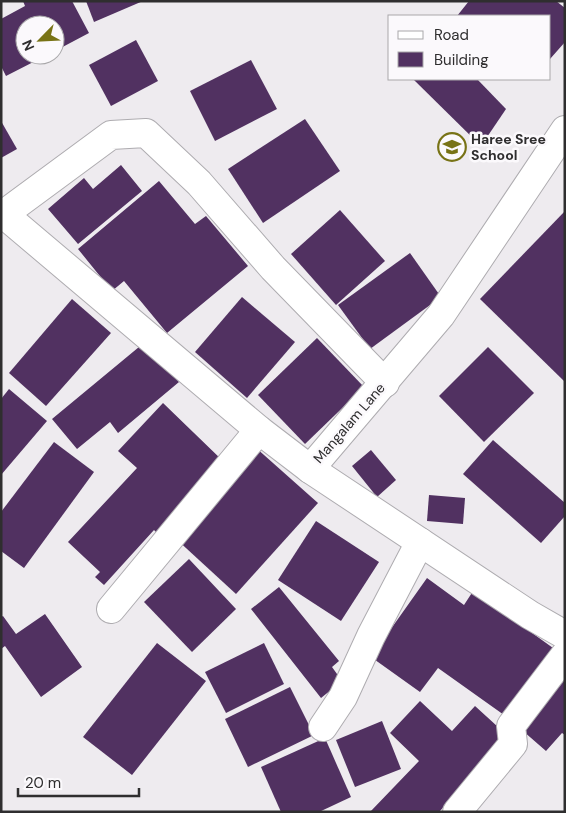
<svg xmlns="http://www.w3.org/2000/svg" width="566" height="813" viewBox="0 0 566 813" font-family="'DM Sans',sans-serif">
  <style>
    .building { fill: #513161 }
    .lines { fill: none; stroke-linecap: round; stroke-linejoin: round }
    .minor-casing { stroke: #aeacb0; stroke-width: 30 }
    .minor { stroke: #fff; stroke-width: 28 }
    .labels { text-anchor: middle; dominant-baseline: central; stroke-width: 5; stroke-linejoin: round; paint-order: stroke }
    .poi-label { font-size: 14px; font-weight: bold; fill: #2f2e2f; stroke: #fbf9fc; text-anchor: start }
    .street-label { font-size: 14px; fill: #2f2e2f; stroke: #fbf9fc }
  </style>
  <rect width="100%" height="100%" fill="#eeebef"/>
  <!-- building -->
  <g class="building">
    <path d="M 23,1 L 72,1 L 89,33 L 55,51 L 55,25 L 25,25 L 25,55 L 47,55 L 6,76 L 1,66 L 1,19 L 25,6 Z"/>
    <path d="M 86,1 L 143,1 L 94,22 Z"/>
    <path d="M 469,1 L 556,1 L 565,8 L 565,42 L 550,59 L 550,16 L 457,16 Z"/>
    <path d="M 136,40 L 158,81 L 111,106 L 89,65 Z"/>
    <path d="M 251,60 L 277,109 L 215,141 L 190,91 Z"/>
    <path d="M 413,79 L 477,79 L 506,109 L 481,146 Z"/>
    <path d="M 305,119 L 340,171 L 263,223 L 228,169 Z"/>
    <path d="M 1,121 L 17,149 L 1,158 Z"/>
    <path d="M 121,165 L 142,191 L 78,244 L 48,209 L 84,178 L 93,189 Z"/>
    <path d="M 159,181 L 195,224 L 206,216 L 248,266 L 167,333 L 124,281 L 112,291 L 78,249 Z"/>
    <path d="M 340,210 L 385,261 L 336,305 L 291,254 Z"/>
    <path d="M 565,211 L 565,382 L 480,299 Z"/>
    <path d="M 410,253 L 441,297 L 370,349 L 338,305 Z"/>
    <path d="M 242,297 L 295,342 L 247,398 L 195,352 Z"/>
    <path d="M 72,299 L 111,333 L 46,406 L 9,373 Z"/>
    <path d="M 317,338 L 364,387 L 305,444 L 258,395 Z"/>
    <path d="M 145,342 L 179,382 L 118,433 L 110,422 L 77,449 L 52,419 Z"/>
    <path d="M 488,347 L 534,393 L 484,442 L 439,396 Z"/>
    <path d="M 9,389 L 47,421 L 1,475 L 1,399 Z"/>
    <path d="M 163,403 L 224,462 L 157,533 L 154,530 L 104,585 L 95,577 L 100,572 L 68,542 L 137,468 L 118,451 Z"/>
    <path d="M 493,440 L 565,503 L 565,516 L 541,543 L 463,474 Z"/>
    <path d="M 54,442 L 94,472 L 24,568 L 1,551 L 1,512 Z"/>
    <path d="M 255,447 L 318,503 L 236,594 L 174,537 Z"/>
    <path d="M 371,450 L 396,480 L 377,497 L 352,466 Z"/>
    <path d="M 429,495 L 465,498 L 463,524 L 427,521 Z"/>
    <path d="M 316,521 L 379,562 L 341,621 L 278,580 Z"/>
    <path d="M 189,559 L 236,609 L 192,652 L 144,602 Z"/>
    <path d="M 427,578 L 464,605 L 477,585 L 521,625 L 560,653 L 511,720 L 438,668 L 420,692 L 371,657 Z"/>
    <path d="M 279,587 L 339,661 L 332,667 L 342,681 L 321,698 L 251,609 Z"/>
    <path d="M 45,614 L 82,667 L 41,697 L 5,646 L 1,649 L 1,617 L 3,616 L 16,634 Z"/>
    <path d="M 157,643 L 206,681 L 132,775 L 83,737 Z"/>
    <path d="M 264,643 L 284,684 L 226,713 L 205,672 Z"/>
    <path d="M 565,667 L 565,735 L 562,733 L 546,751 L 515,724 Z"/>
    <path d="M 290,687 L 314,735 L 248,767 L 225,719 Z"/>
    <path d="M 420,701 L 452,731 L 475,706 L 509,737 L 439,812 L 370,812 L 419,761 L 390,733 Z"/>
    <path d="M 382,721 L 401,769 L 355,787 L 336,740 Z"/>
    <path d="M 325,738 L 351,797 L 319,812 L 281,812 L 261,767 Z"/>
  </g>
  <g class="lines">
    <defs>
      <g id="minor">
        <path d="M 1,212 L 259,430 L 310,469 L 530,615 L 565,635"/>
        <path d="M 4,214 L 111,135 L 146,133 L 199,183 L 273,268 L 385,383"/>
        <path d="M 310,469 L 441,315 L 565,130"/>
        <path d="M 111,609 L 259,430"/>
        <path d="M 323,727 L 343,697 L 371,636 L 420,542"/>
        <path d="M 457,812 L 513,744 L 511,726 L 565,655"/>
      </g>
    </defs>
    <!-- minor casing -->
    <use href="#minor" class="minor-casing"/>
    <!-- minor -->
    <use href="#minor" class="minor"/>
  </g>
  <!-- icons -->
  <defs>
    <symbol id="school-ring" viewBox="-11 -11 22 22"><circle r="9.5" fill="#fbf9fc" stroke="#787316" stroke-width="1.5"/><path d="M0-5L7-2L0 1L-7-2ZM-4 1L0 2.5L4 1V4Q0 6-4 4Z" fill="#787316"/></symbol>
  </defs>
  <g fill-rule="evenodd">
    <use href="#school-ring" x="436" y="131" width="32" height="32"/>
  </g>
  <g class="labels">
    <!-- poi labels -->
    <g class="poi-label">
      <text x="471" y="139">Haree Sree<tspan x="471" dy="16">School</tspan></text>
    </g>
    <!-- street labels -->
    <g class="street-label">
      <text transform="translate(349 423) rotate(-49)">Mangalam Lane</text>
    </g>
  </g>
  <!-- border -->
  <rect width="566" height="813" fill="none" stroke="#2f2e2f" stroke-width="5"/>
  <!-- legend -->
  <rect x="388" y="15" width="162" height="65" fill="#fbf9fc" stroke="#a9a8aa"/>
  <rect x="398" y="31" width="25" height="8" fill="#ffffff" stroke="#a9a8aa"/>
  <text x="434" y="40" font-size="15" fill="#2f2e2f">Road</text>
  <rect x="398" y="52" width="25" height="15" fill="#513161" stroke="#a9a8aa"/>
  <text x="434" y="65" font-size="15" fill="#2f2e2f">Building</text>
  <!-- north arrow -->
  <g transform="translate(40 40) rotate(246)"><circle r="24" fill="#fbf9fc" stroke="#a9a8aa"/>
  <path d="M0-4L9 19L0 12L-9 19Z" fill="#787316"/>
  <text y="-8" font-size="14" font-weight="bold" text-anchor="middle" fill="#2f2e2f">N</text>
  </g>
  <!-- scale -->
  <path d="M18 788v8h121v-8" fill="none" stroke="#2f2e2f" stroke-width="2.5"/>
  <text x="25" y="788" font-size="15" fill="#2f2e2f" stroke="#fbf9fc" stroke-width="4" paint-order="stroke">20 m</text>
</svg>
